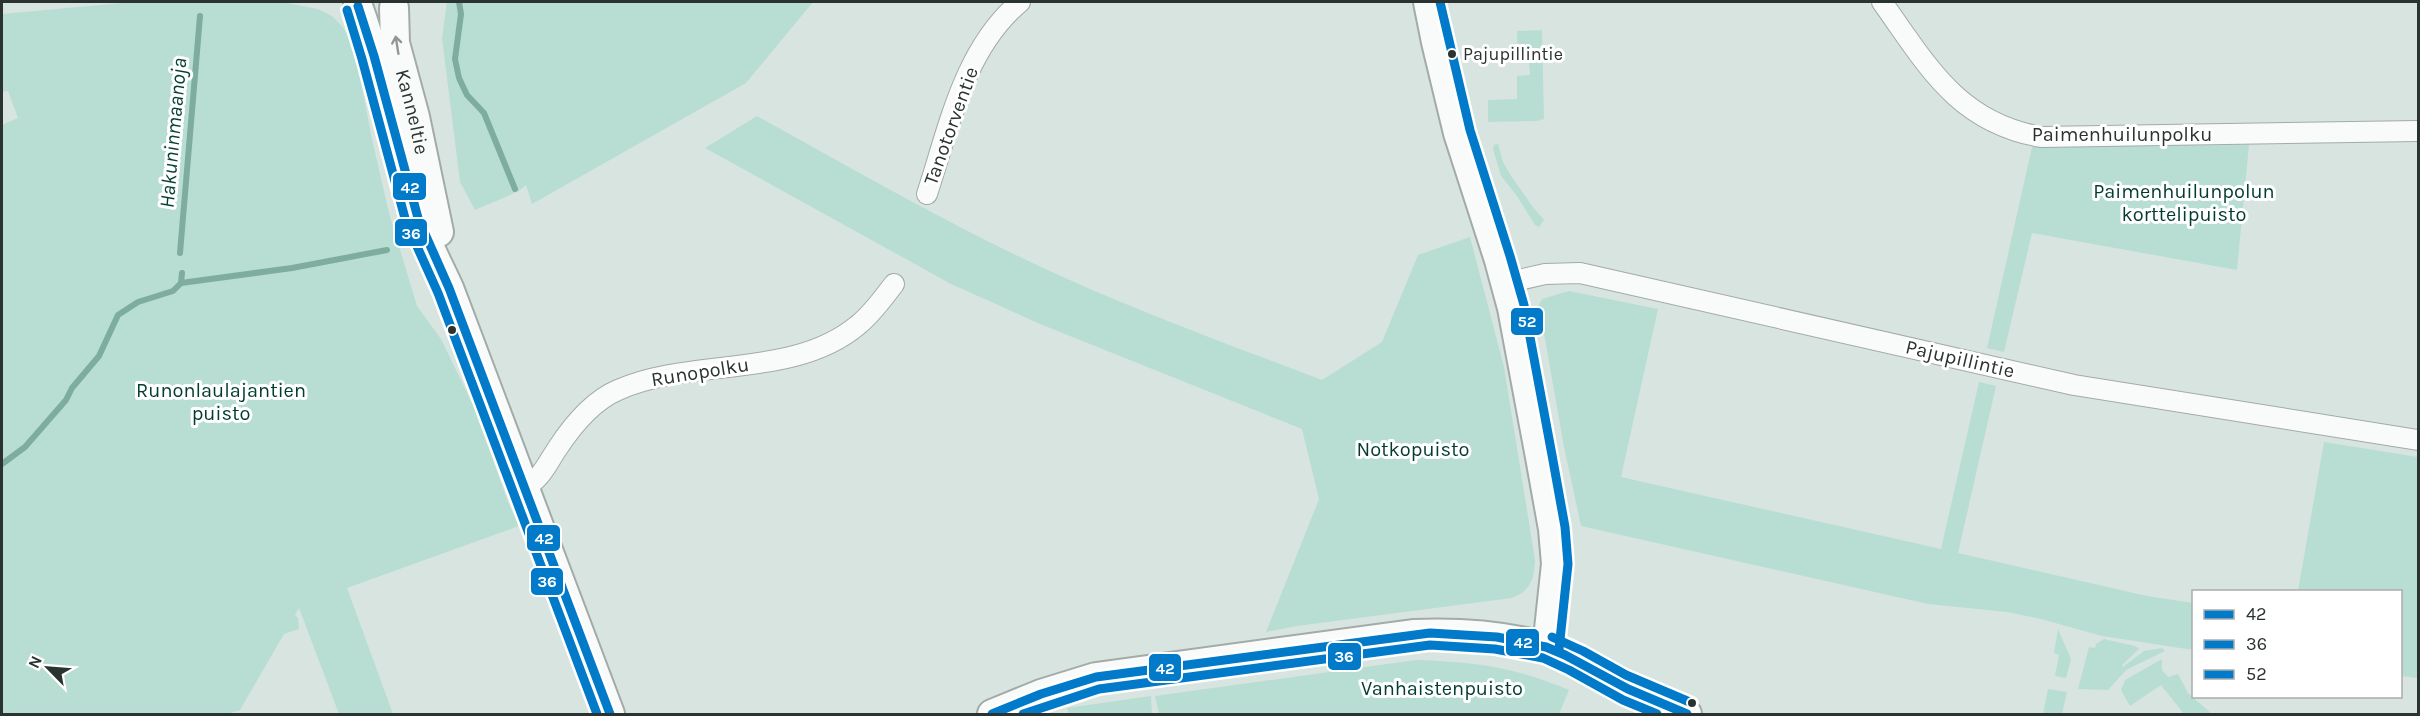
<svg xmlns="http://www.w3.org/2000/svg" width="2420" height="716" viewBox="0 0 2420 716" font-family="Karla,sans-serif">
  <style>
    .green { fill: #b8ded3 }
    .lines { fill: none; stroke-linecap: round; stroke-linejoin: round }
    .stream { stroke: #7eada0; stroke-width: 6 }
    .street-casing { stroke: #a2aba8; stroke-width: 22 }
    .secondary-casing { stroke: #a2aba8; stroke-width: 32 }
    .street { stroke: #f9fbfa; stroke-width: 20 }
    .secondary { stroke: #f9fbfa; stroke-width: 28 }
    .bus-1-casing { stroke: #fff; stroke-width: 14 }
    .bus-2-casing { stroke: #fff; stroke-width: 14 }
    .bus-3-casing { stroke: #fff; stroke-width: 14 }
    .bus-1 { stroke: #007ac9; stroke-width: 9 }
    .bus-2 { stroke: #007ac9; stroke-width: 9 }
    .bus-3 { stroke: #007ac9; stroke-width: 9 }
    .oneway { stroke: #929795 }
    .bus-dot { fill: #2a3330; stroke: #fff; stroke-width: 2 }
    .labels { text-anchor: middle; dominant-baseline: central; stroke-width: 6; stroke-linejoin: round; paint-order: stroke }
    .bus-label { font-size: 18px; fill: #2a3330; stroke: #fff; text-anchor: start }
    .street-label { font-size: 20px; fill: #2a3330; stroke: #fff }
    .park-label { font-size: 20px; fill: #023c30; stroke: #fff }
    .water-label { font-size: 21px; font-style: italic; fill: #063f33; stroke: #fff }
    .line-badge { stroke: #fff; stroke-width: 2 }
    .badge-label { font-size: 16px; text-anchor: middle; font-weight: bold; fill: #fff }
  </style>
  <rect width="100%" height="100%" fill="#d8e4e0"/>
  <!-- green -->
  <g class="green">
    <path d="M 133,2 L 283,2 L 318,9 L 332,16 L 343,27 L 350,40 L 357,62 L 372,139 L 389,213 L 417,306 L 441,339 L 474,407 L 508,502 L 519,526 L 347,588 L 393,714 L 339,714 L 299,608 L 295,615 L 298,618 L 299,629 L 284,634 L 240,710 L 227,714 L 2,714 L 2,125 L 18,118 L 8,91 L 2,92 L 2,14 Z"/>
    <path d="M 447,2 L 813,2 L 746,83 L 532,204 L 526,185 L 519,191 L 475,210 L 460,182 L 442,38 Z"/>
    <path d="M 1542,30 L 1544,119 L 1537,121 L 1488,122 L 1488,100 L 1517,99 L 1517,76 L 1530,75 L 1529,62 L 1518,62 L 1517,31 Z"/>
    <path d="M 757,116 C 850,167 942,221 1039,266 C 1131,309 1227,344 1322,380 L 1382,342 L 1418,255 L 1470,237 L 1504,367 L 1535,560 C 1534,580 1531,590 1512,598 L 1297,626 L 1266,632 L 1319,499 L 1302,429 L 1040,324 L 951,284 L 705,148 Z"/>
    <path d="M 1498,144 L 1503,162 L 1510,174 L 1532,206 L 1544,220 L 1539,227 L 1535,225 L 1517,196 L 1501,176 L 1493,149 L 1494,145 Z"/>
    <path d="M 2249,145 L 2237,270 L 2032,233 L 2004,352 L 1987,348 L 2032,147 Z"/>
    <path d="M 1569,291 L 1658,309 L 1621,477 L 1941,549 L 1979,382 L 1996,386 L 1958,553 L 2147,596 L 2193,603 L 2193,650 L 2102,636 L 2041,619 L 2007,612 L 1928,604 L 1581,526 L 1564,447 L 1539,305 L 1542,299 Z"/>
    <path d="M 2324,442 L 2418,457 L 2418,678 L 2401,676 L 2400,592 L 2298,591 Z"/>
    <path d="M 2058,629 L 2071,659 L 2066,678 L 2055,676 L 2059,655 L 2054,653 Z"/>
    <path d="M 2104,639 L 2135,646 L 2139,649 L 2122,665 L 2123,667 L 2144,651 L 2162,648 L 2165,651 L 2126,670 L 2108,690 L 2078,689 L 2089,647 L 2095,648 L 2096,644 Z"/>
    <path d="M 2162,659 L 2162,670 L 2168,677 L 2178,674 L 2188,693 L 2212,714 L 2184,714 L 2161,685 L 2130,706 L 2121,690 L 2125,680 Z"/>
    <path d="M 1416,660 C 1475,662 1515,667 1569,690 L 1559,714 L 1159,714 L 1155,696 Z"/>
    <path d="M 2048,689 L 2067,692 L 2062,714 L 2043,714 Z"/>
    <path d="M 1151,696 L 1152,714 L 1069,714 L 1067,708 Z"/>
  </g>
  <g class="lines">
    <!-- stream -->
    <g class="stream">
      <path d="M 459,2 L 461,14 L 455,59 L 459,78 L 467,95 L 484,113 L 515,189"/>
      <path d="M 180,253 L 200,16"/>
      <path d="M 181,283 L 292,268 L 387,250"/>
      <path d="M 2,464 L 25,447 L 66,400 L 72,388 L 99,356 L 118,315 L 138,302 L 173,291 L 181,283 L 182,273"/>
    </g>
    <defs>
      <g id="street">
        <path d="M 1882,2 C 1928,66 1957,122 2041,137 L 2418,131"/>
        <path d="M 927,194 C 949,127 964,49 1020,2"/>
        <path d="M 1506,283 L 1545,274 L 1580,273 L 2074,385 L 2418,440"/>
        <path d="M 525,487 C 541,479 547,464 557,449 C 572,426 592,401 618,390 C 692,357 794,379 858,325 C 872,314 883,298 894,284"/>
      </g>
      <g id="secondary">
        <path d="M 1428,2 L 1436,42 L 1458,133 L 1499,260 L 1512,308 L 1540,457 L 1553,529 L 1556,564 L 1547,648"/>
        <path d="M 358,6 C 382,72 393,141 414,208 C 423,236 437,262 449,288 L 610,714"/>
        <path id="s1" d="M 394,8 L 395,43 L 415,117 L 439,232"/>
        <path d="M 992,714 L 1041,694 L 1096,677 L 1413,634 C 1457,632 1503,635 1546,647 C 1572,655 1595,673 1620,685 C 1641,696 1665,704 1687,714"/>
      </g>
    </defs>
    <!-- street casing -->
    <use href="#street" class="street-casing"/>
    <!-- secondary casing -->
    <use href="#secondary" class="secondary-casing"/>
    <!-- street -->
    <use href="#street" class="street"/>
    <!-- secondary -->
    <use href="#secondary" class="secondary"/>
    <defs>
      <g id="bus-1">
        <path d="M 358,6 L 374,56 L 418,218 L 449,288 L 610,714"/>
        <path d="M 992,714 L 1041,694 L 1096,677 L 1430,633 L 1497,637 L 1546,647 L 1565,655 L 1628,689 L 1687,714"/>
      </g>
      <g id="bus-2">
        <path d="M 347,10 L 362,59 L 406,222 L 438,293 L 597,714"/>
        <path d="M 1023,714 L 1099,689 L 1430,645 L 1495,649 L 1543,658 L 1569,670 L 1623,700 L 1657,714"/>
      </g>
      <g id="bus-3">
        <path d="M 1440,2 L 1470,130 L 1510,256 L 1524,305 L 1552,455 L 1565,527 L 1568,564 L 1559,649"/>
        <path d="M 1552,637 L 1583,651 L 1626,675 L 1692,703"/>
      </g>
    </defs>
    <!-- bus-1 casing -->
    <use href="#bus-1" class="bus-1-casing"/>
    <!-- bus-2 casing -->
    <use href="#bus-2" class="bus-2-casing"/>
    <!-- bus-3 casing -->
    <use href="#bus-3" class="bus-3-casing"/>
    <!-- bus-1 -->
    <use href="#bus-1" class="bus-1"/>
    <!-- bus-2 -->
    <use href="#bus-2" class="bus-2"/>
    <!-- bus-3 -->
    <use href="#bus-3" class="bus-3"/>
  </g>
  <!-- one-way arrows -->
  <defs><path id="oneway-shaft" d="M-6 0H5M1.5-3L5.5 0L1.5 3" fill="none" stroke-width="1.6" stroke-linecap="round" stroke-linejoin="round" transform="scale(1.5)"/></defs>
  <use class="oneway" href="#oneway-shaft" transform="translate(397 45) rotate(-99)"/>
  <!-- markers -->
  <g class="bus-dot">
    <circle cx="1452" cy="54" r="5"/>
    <circle cx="452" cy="330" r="5"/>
    <circle cx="1692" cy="703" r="5"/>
  </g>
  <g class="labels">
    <!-- bus labels -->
    <g class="bus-label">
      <text x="1463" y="54">Pajupillintie</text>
    </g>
    <!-- street labels -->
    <g class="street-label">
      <text stroke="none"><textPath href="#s1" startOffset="106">Kanneltie</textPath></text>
      <text transform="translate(951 126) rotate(-70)">Tanotorventie</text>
      <text x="2122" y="134">Paimenhuilunpolku</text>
      <text transform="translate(1960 359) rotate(13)">Pajupillintie</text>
      <text transform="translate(700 372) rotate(-9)">Runopolku</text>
    </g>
    <!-- park labels -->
    <g class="park-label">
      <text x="2184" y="191">Paimenhuilunpolun<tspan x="2184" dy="23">korttelipuisto</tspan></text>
      <text x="221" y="390">Runonlaulajantien<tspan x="221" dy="23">puisto</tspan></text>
      <text x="1413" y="449">Notkopuisto</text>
      <text x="1442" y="688">Vanhaistenpuisto</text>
    </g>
    <!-- water labels -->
    <g class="water-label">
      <text transform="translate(173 133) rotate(-85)">Hakuninmaanoja</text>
    </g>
  </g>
  <g class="line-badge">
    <rect x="392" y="172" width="35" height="29" rx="6" fill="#007ac9"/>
    <rect x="394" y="218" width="34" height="29" rx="6" fill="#007ac9"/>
    <rect x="1510" y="307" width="34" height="29" rx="6" fill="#007ac9"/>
    <rect x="526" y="524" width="35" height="28" rx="6" fill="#007ac9"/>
    <rect x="530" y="567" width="34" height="29" rx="6" fill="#007ac9"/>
    <rect x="1505" y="628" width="35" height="29" rx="6" fill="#007ac9"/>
    <rect x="1327" y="642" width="35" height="29" rx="6" fill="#007ac9"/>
    <rect x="1148" y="653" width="34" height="29" rx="6" fill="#007ac9"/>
  </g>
  <g class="badge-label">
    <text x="410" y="193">42</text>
    <text x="411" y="239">36</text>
    <text x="1527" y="327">52</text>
    <text x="544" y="544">42</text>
    <text x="547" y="587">36</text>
    <text x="1523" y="648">42</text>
    <text x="1344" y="662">36</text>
    <text x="1165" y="674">42</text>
  </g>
  <!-- border -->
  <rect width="2420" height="716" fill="none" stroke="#2a3330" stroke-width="6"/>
  <!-- legend -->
  <rect x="2192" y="590" width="210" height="108" fill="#ffffff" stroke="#aaadac" stroke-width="1.5"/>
  <rect x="2204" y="610" width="30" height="9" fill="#007ac9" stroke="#aaadac" stroke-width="1.5"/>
  <text x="2246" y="620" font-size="18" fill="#2a3330">42</text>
  <rect x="2204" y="640" width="30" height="9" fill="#007ac9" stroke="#aaadac" stroke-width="1.5"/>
  <text x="2246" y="650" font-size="18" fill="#2a3330">36</text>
  <rect x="2204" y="670" width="30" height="9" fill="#007ac9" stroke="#aaadac" stroke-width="1.5"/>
  <text x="2246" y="680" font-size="18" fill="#2a3330">52</text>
  <!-- north arrow -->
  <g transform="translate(48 668) rotate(295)" stroke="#ffffff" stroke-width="4.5" paint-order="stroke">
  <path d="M0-4.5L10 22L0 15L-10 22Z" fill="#2a3330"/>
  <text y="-9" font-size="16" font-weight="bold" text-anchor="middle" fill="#2a3330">N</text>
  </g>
</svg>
